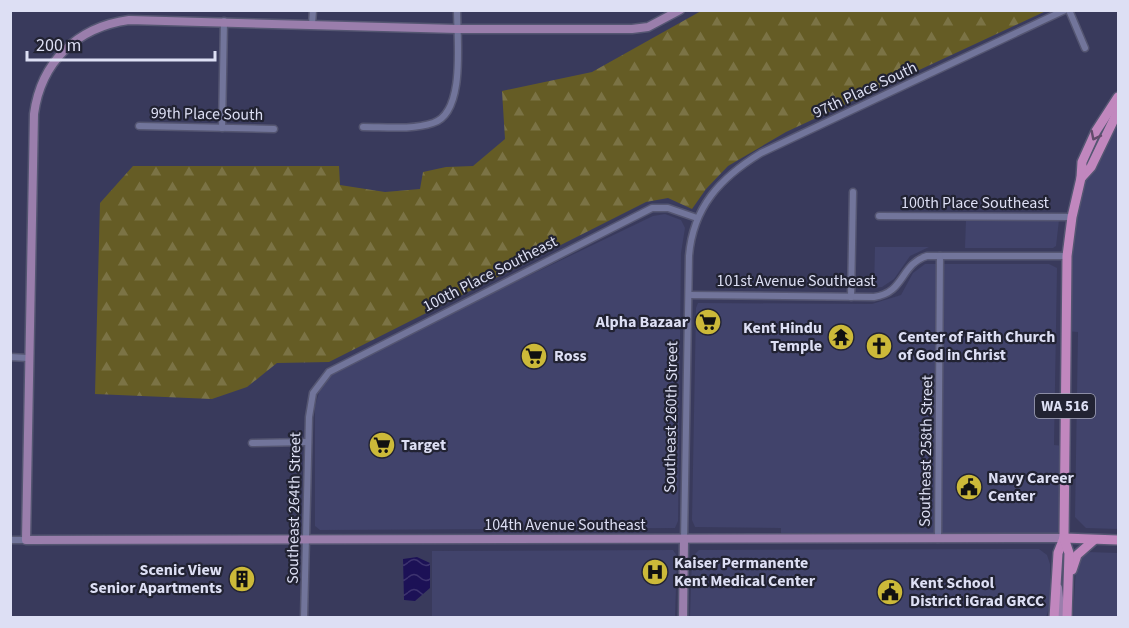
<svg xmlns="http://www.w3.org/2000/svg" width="1129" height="628" viewBox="0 0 1129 628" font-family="'Source Sans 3',sans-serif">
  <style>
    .built { fill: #41436b }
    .forest { fill: url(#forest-firs) }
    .water { fill: url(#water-waves) }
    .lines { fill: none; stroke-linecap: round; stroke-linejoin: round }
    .street-casing { stroke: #555672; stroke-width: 9 }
    .secondary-casing { stroke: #555672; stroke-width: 11 }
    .primary-casing { stroke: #555672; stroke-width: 12 }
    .street { stroke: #72759b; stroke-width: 6 }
    .secondary { stroke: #9a7eac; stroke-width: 8 }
    .primary { stroke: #c187be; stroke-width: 9 }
    .oneway { stroke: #624b6b }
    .labels { text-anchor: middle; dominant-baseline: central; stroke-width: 4.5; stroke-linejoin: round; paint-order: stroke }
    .shield { fill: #222333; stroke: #a5a7ba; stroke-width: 1.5 }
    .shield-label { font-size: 15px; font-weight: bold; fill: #dddff4 }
    .street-label { font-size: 16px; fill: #dddff4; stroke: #222333 }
    .poi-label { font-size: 16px; font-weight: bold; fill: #dddff4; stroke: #222333; text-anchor: start }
  </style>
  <defs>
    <pattern id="forest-firs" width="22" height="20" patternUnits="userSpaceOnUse" patternTransform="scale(1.5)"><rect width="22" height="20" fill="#655c25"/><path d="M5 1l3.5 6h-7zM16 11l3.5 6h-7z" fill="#7b7345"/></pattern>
    <pattern id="water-waves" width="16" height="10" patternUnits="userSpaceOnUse" patternTransform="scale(1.5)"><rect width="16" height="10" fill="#1c1156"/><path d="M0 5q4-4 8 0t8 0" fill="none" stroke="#3d336f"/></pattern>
  </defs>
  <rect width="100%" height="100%" fill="#393a5c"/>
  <!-- built -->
  <g class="built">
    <path d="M 1118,102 L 1118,529 L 1086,528 L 1075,517 L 1078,332 L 1066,331 L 1067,256 L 1081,179 L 1089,153 Z"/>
    <path d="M 665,214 L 681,220 L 685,228 L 681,253 L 678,521 L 675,528 L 320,530 L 315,526 L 315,406 L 321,386 L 329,375 L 339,367 L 653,216 Z"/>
    <path d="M 966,219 L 1059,220 L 1056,246 L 1053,248 L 965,248 Z"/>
    <path d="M 875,247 L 929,247 L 910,256 L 894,279 L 882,287 L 874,288 Z"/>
    <path d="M 925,264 L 1049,264 L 1057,268 L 1054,445 L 1065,446 L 1064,538 L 781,540 L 781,528 L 695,527 L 692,520 L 696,308 L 698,303 L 872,304 L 901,295 L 913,273 Z"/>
    <path d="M 1039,549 L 1047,555 L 1050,564 L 1050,606 L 1046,617 L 690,617 L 692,557 L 699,550 Z"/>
    <path d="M 673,550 L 677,556 L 675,617 L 432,617 L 432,551 Z"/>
    <path d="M 1088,552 L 1118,553 L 1118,617 L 1073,618 L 1076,567 L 1078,561 Z"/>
  </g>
  <!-- forest -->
  <path class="forest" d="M 701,11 L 1046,11 L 786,132 L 728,166 L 706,189 L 692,209 L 668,198 L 646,202 L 329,362 L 277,363 L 247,387 L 212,399 L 95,394 L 100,203 L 133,166 L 339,166 L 340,185 L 385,192 L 420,189 L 423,172 L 446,167 L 473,166 L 505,139 L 502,91 L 592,72 Z"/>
  <!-- water -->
  <path class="water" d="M 417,557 L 430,563 L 430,588 L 415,601 L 404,600 L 403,559 Z"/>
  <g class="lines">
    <defs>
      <g id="street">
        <path d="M 1069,10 L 1085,48"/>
        <path d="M 312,25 L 313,10"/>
        <path d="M 139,126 L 274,129"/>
        <path d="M 363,127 C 385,127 412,130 433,123 C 466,113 457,39 457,10"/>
        <path d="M 222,128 L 224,21"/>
        <path d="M 879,216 L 1072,217"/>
        <path d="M 689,295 L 874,297 C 905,293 900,264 927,256 L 1067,256"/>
        <path d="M 851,297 L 853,192"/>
        <path d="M 10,357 L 28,358"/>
        <path d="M 252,443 L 308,442"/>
        <path d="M 938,539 L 940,256"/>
        <path d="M 10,540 L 26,540"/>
        <path d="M 684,541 L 689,256 C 693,207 720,178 761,153 L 1065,10"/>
        <path d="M 304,618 L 309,417 L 313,393 L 329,372 L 652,208 L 668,208 L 697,218"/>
      </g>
      <g id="secondary">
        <path d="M 680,10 L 648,27 L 632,29 L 457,29 L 129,20 C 77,27 41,62 34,114 L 26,540 L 1064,538"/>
        <path d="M 1058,588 L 1061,618"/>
        <path d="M 683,618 L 684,541"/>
      </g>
      <g id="primary">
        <path d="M 1081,178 L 1091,167 L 1118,111"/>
        <path d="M 1064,538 L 1118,540"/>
        <path d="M 1072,570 L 1077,555 L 1094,540"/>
        <path d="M 1054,618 L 1058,553 L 1064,538"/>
        <path d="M 1067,618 L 1069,553 L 1064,538 L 1067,256 L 1072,217 L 1081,178 L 1082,162 L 1096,131 L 1118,97"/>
      </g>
    </defs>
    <!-- street casing -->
    <use href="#street" class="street-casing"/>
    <!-- secondary casing -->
    <use href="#secondary" class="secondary-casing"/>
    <!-- primary casing -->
    <use href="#primary" class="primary-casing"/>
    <!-- street -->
    <use href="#street" class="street"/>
    <!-- secondary -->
    <use href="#secondary" class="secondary"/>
    <!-- primary -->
    <use href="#primary" class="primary"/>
  </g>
  <!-- one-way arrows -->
  <defs><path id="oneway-chevron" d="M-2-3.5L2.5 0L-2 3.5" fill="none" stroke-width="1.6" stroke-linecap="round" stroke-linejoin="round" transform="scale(1.5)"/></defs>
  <use class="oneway" href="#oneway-chevron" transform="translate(1095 136) rotate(117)"/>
  <!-- icons -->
  <defs>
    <symbol id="supermarket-disc" viewBox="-11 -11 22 22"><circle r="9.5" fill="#ccb939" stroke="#222333"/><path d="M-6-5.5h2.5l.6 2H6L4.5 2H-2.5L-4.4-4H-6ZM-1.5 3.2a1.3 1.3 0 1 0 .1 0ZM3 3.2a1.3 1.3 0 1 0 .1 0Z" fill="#111"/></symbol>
    <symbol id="temple-disc" viewBox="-11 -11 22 22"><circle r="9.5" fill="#ccb939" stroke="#222333"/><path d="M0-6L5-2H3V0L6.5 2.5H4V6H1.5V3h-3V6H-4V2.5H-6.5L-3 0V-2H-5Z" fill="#111"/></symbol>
    <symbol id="church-disc" viewBox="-11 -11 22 22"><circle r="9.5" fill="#ccb939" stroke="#222333"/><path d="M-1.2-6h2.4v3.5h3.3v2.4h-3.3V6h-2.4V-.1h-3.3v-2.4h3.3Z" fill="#111"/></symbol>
    <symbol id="civic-disc" viewBox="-11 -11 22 22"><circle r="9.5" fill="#ccb939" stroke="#222333"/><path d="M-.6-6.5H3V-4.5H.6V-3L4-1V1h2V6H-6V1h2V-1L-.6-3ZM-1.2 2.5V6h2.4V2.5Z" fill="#111"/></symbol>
    <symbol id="hospital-disc" viewBox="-11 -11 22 22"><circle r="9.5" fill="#ccb939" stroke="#222333"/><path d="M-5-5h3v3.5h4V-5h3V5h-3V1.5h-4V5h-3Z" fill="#111"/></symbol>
    <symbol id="building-disc" viewBox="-11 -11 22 22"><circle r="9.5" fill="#ccb939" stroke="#222333"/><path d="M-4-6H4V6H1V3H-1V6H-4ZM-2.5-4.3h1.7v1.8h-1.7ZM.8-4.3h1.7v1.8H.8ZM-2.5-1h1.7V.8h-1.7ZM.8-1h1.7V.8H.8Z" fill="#111"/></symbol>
  </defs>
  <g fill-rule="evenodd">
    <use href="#supermarket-disc" x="693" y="307" width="30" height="30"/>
    <use href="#temple-disc" x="826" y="322" width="30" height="30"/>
    <use href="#church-disc" x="864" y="331" width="30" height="30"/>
    <use href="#supermarket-disc" x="519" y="341" width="30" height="30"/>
    <use href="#supermarket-disc" x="367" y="430" width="30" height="30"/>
    <use href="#civic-disc" x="954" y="472" width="30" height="30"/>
    <use href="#hospital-disc" x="640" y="557" width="30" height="30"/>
    <use href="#building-disc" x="227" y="564" width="30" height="30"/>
    <use href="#civic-disc" x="875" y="577" width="30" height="30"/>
  </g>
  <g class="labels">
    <!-- shield labels -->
    <rect class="shield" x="1035" y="394" width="60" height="24" rx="4.5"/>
    <g class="shield-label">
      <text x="1065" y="406">WA 516</text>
    </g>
    <!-- street labels -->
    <g class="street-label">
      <text transform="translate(865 90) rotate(-25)">97th Place South</text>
      <text transform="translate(207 114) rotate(1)">99th Place South</text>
      <text x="975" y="203">100th Place Southeast</text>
      <text transform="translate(490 274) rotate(-27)">100th Place Southeast</text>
      <text x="796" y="281">101st Avenue Southeast</text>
      <text transform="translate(671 417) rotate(-89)">Southeast 260th Street</text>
      <text transform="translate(926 451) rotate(-89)">Southeast 258th Street</text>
      <text transform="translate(294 508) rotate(-89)">Southeast 264th Street</text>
      <text x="565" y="525">104th Avenue Southeast</text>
    </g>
    <!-- poi labels -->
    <g class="poi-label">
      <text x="688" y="322" text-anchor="end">Alpha Bazaar</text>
      <text x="822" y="328" text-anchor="end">Kent Hindu<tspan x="822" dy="18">Temple</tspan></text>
      <text x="898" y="337">Center of Faith Church<tspan x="898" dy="18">of God in Christ</tspan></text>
      <text x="554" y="356">Ross</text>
      <text x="401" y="445">Target</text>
      <text x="988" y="478">Navy Career<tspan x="988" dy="18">Center</tspan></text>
      <text x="674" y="563">Kaiser Permanente<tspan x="674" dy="18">Kent Medical Center</tspan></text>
      <text x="222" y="570" text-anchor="end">Scenic View<tspan x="222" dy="18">Senior Apartments</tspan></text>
      <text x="910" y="583">Kent School<tspan x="910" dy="18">District iGrad GRCC</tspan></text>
    </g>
  </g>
  <!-- border -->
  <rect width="1129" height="628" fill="none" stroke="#dddff4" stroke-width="24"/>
  <!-- scale -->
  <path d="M27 51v9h188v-9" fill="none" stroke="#dddff4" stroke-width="3"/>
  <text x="36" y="51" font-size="18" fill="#dddff4" stroke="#222333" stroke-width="4.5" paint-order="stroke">200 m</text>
</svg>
